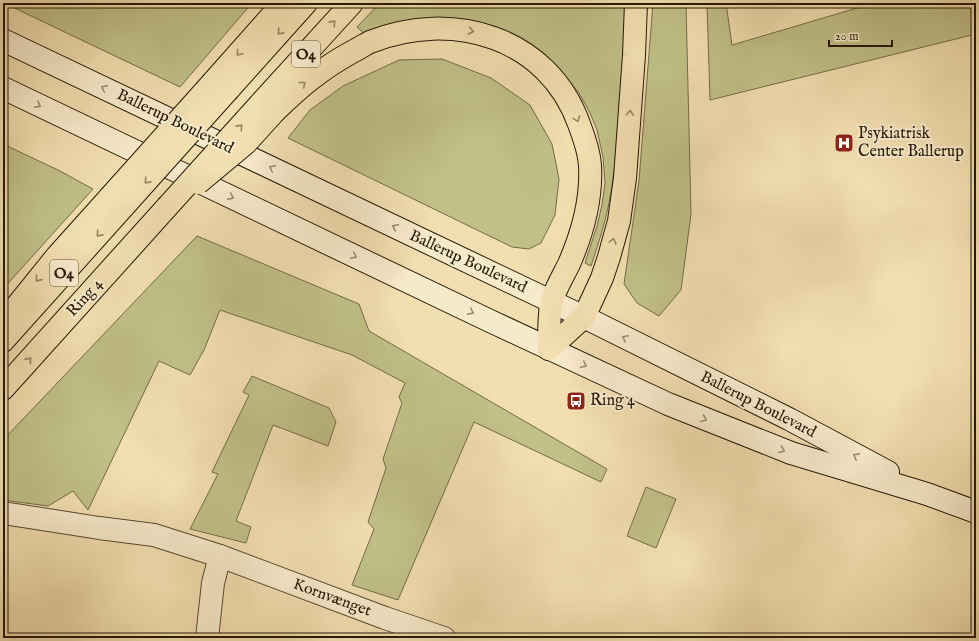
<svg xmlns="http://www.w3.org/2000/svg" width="979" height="641" viewBox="0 0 979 641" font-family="'IM FELL English',serif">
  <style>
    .green { fill: #c0c087; stroke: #726c48 }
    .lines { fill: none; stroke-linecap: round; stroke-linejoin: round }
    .street-casing { stroke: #584a32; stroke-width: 24 }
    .secondary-casing { stroke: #251808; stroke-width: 24 }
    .primary-casing { stroke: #251808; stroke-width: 24 }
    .highway-casing { stroke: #251808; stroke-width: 24 }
    .street { stroke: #f7eacb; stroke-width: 22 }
    .secondary { stroke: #f7eacb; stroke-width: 22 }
    .primary { stroke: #f2deaf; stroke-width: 22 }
    .highway { stroke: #f2deaf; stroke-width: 22 }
    .primary-bridge-casing { stroke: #251808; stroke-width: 24; stroke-linecap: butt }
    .highway-bridge-casing { stroke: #251808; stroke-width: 24; stroke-linecap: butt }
    .primary-bridge { stroke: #f2deaf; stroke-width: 22 }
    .highway-bridge { stroke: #f2deaf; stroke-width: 22 }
    .oneway { stroke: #968564 }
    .oneway2 { stroke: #988c73 }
    .labels { text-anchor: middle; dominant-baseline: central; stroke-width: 4; stroke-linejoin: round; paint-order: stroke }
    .shield { fill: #f7eacb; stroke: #645742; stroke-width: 1 }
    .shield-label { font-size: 15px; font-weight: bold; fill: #251808 }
    .street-label { font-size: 16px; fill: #251808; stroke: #f7eacb }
    .poi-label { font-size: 16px; fill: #251808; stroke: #f7eacb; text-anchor: start }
  </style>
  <rect width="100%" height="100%" fill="#f2deaf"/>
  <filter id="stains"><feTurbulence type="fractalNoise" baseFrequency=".005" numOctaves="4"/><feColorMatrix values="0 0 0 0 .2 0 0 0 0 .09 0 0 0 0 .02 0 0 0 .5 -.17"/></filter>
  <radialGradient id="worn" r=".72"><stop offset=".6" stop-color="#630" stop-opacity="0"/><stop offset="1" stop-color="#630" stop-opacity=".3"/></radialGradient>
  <!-- green -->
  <g class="green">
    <path d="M 4,3 L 252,3 L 180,87 Z"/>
    <path d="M 380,3 L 626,3 C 622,66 621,130 611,192 C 607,217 599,242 591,266 L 585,263 L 597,226 L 602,205 L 605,183 L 603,157 L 597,130 L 590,113 L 579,93 L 556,65 L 529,43 L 493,28 L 368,37 L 357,27 Z"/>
    <path d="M 653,3 L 686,3 L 691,214 L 681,290 L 659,316 L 637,303 L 624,284 L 639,181 Z"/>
    <path d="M 707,3 L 726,3 L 732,45 L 874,3 L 976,3 L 976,34 L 710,100 Z"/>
    <path d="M 442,59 L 491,78 L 530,105 L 552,144 L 559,179 L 555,215 L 541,243 L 529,249 L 512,247 L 288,138 L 310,110 L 343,86 L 399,60 Z"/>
    <path d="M 3,144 L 60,171 L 93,189 L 3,289 Z"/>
    <path d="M 197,236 L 359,304 L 369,331 L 607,469 L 601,482 L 474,422 L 398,600 L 352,585 L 374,529 L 368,522 L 386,468 L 383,459 L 402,403 L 399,397 L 405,383 L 352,355 L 220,310 L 204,350 L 190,375 L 159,361 L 88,510 L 73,491 L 48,506 L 3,500 L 3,440 Z"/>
    <path d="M 252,376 L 329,408 L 336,422 L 328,446 L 273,425 L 236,521 L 251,527 L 246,543 L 190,529 L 218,474 L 212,472 L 249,395 L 243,392 Z"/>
    <path d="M 646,487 L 676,499 L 656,548 L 627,536 Z"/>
  </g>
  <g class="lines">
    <defs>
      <g id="street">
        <path d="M 3,513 L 99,528 L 154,535 L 220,556 L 385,618 L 444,638"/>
        <path d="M 207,638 L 213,583 L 220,556"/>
      </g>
      <g id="secondary">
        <path d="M 3,40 L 584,317 L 789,419 L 888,472"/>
        <path d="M 3,88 L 488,320 L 668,404 L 791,453 L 927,494 L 976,512"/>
      </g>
      <g id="primary">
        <path d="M 213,82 L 283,3"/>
        <path d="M 275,111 C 300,87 321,69 352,52 C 358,49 364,45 370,42 C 452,9 548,37 579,124 C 584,137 589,151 590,165 C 592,200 583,232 569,264 C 563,276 556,288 552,300 C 549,310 549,337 549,349"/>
        <path d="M 3,323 L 57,256 L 110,197"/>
        <path d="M 3,389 L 167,207"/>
      </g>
      <g id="highway">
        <path d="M 229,89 L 306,3"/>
        <path d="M 260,104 L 352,3"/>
        <path d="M 3,341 L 125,205"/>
        <path d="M 549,349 L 584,317 L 602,278 L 609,257 L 619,221 L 625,178 L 634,55 L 636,3"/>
      </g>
    </defs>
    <!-- street casing -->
    <use href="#street" class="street-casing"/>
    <!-- secondary casing -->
    <use href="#secondary" class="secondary-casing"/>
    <!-- primary casing -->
    <use href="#primary" class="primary-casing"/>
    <!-- highway casing -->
    <use href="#highway" class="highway-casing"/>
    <!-- street -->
    <use href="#street" class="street"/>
    <!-- secondary -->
    <use href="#secondary" class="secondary"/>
    <!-- primary -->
    <use href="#primary" class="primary"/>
    <!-- highway -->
    <use href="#highway" class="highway"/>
    <defs>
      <g id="primary-bridge">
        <path d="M 198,183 L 246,143 L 275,111"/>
        <path d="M 110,197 L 213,82"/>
      </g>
      <g id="highway-bridge">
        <path d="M 125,205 L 229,89"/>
        <path d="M 167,207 L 260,104"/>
      </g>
    </defs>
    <!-- primary-bridge casing -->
    <use href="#primary-bridge" class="primary-bridge-casing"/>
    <!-- highway-bridge casing -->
    <use href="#highway-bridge" class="highway-bridge-casing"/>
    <!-- primary-bridge -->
    <use href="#primary-bridge" class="primary-bridge"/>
    <!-- highway-bridge -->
    <use href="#highway-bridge" class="highway-bridge"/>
  </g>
  <!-- one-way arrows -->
  <defs><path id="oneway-chevron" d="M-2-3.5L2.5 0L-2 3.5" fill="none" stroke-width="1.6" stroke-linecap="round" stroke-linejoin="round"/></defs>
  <g class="oneway">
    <use href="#oneway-chevron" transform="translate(333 23) rotate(-48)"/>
    <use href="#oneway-chevron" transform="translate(471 31) rotate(11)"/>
    <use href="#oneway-chevron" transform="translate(280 32) rotate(132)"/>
    <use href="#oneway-chevron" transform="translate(239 53) rotate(131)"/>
    <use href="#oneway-chevron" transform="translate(303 84) rotate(-39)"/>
    <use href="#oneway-chevron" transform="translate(630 113) rotate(-86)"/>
    <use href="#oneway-chevron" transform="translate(577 119) rotate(70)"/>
    <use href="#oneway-chevron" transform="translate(240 127) rotate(-48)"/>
    <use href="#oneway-chevron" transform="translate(147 181) rotate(132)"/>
    <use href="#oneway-chevron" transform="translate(99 234) rotate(132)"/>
    <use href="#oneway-chevron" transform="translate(613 241) rotate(-75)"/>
    <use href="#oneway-chevron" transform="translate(38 279) rotate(129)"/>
    <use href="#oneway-chevron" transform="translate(29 360) rotate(-48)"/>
  </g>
  <g class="oneway2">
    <use href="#oneway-chevron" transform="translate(104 88) rotate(-154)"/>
    <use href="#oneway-chevron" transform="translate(38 105) rotate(26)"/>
    <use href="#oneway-chevron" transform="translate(272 168) rotate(-154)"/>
    <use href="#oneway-chevron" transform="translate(231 197) rotate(26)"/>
    <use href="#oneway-chevron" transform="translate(395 227) rotate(-154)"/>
    <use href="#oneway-chevron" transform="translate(354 256) rotate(26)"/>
    <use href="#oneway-chevron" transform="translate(471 312) rotate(26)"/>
    <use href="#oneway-chevron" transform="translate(625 338) rotate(-154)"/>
    <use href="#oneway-chevron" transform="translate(584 365) rotate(25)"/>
    <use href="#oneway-chevron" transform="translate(704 419) rotate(23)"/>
    <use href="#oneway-chevron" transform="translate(782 450) rotate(21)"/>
    <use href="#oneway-chevron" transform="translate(856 456) rotate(-152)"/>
  </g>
  <!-- icons -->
  <defs>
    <symbol id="hospital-square" viewBox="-11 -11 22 22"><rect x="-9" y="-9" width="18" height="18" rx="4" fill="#8f2418" stroke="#f7eacb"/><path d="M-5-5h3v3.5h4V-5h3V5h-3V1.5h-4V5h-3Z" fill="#fff"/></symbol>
    <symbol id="bus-square" viewBox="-11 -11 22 22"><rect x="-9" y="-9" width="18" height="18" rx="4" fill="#8f2418" stroke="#f7eacb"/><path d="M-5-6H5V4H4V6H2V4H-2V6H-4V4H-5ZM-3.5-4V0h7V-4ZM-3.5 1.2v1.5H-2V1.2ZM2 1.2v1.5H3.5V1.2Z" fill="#fff"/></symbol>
  </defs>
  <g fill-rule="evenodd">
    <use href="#hospital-square" x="833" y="132" width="22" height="22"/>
    <use href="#bus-square" x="565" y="390" width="22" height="22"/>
  </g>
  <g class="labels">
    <!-- shield labels -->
    <g class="shield">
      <rect x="292" y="41" width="28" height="26" rx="3"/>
      <rect x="50" y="260" width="28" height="26" rx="3"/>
    </g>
    <g class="shield-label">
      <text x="306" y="54">O4</text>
      <text x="64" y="273">O4</text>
    </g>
    <!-- street labels -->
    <g class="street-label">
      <text transform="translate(175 122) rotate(26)">Ballerup Boulevard</text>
      <text transform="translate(468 262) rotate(25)">Ballerup Boulevard</text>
      <text transform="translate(85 298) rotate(-48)">Ring 4</text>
      <text transform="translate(758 405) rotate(27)">Ballerup Boulevard</text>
      <text transform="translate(332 598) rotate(20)">Kornvænget</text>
    </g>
    <!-- poi labels -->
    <g class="poi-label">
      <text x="858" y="134">Psykiatrisk<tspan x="858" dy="18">Center Ballerup</tspan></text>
      <text x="590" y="401">Ring 4</text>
    </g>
  </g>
  <!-- margin -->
  <rect width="979" height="641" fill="none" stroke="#f2deaf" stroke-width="16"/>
  <rect x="4" y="4" width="971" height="633" fill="none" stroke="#251808" stroke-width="2"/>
  <rect x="8" y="8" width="963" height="625" fill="none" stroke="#251808"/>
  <!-- scale -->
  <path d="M829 40v6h63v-6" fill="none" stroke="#251808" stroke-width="2"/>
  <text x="835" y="40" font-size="12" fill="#251808" stroke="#f7eacb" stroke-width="3" paint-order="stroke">20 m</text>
  <rect width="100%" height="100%" filter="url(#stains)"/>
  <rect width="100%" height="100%" fill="url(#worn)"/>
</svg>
